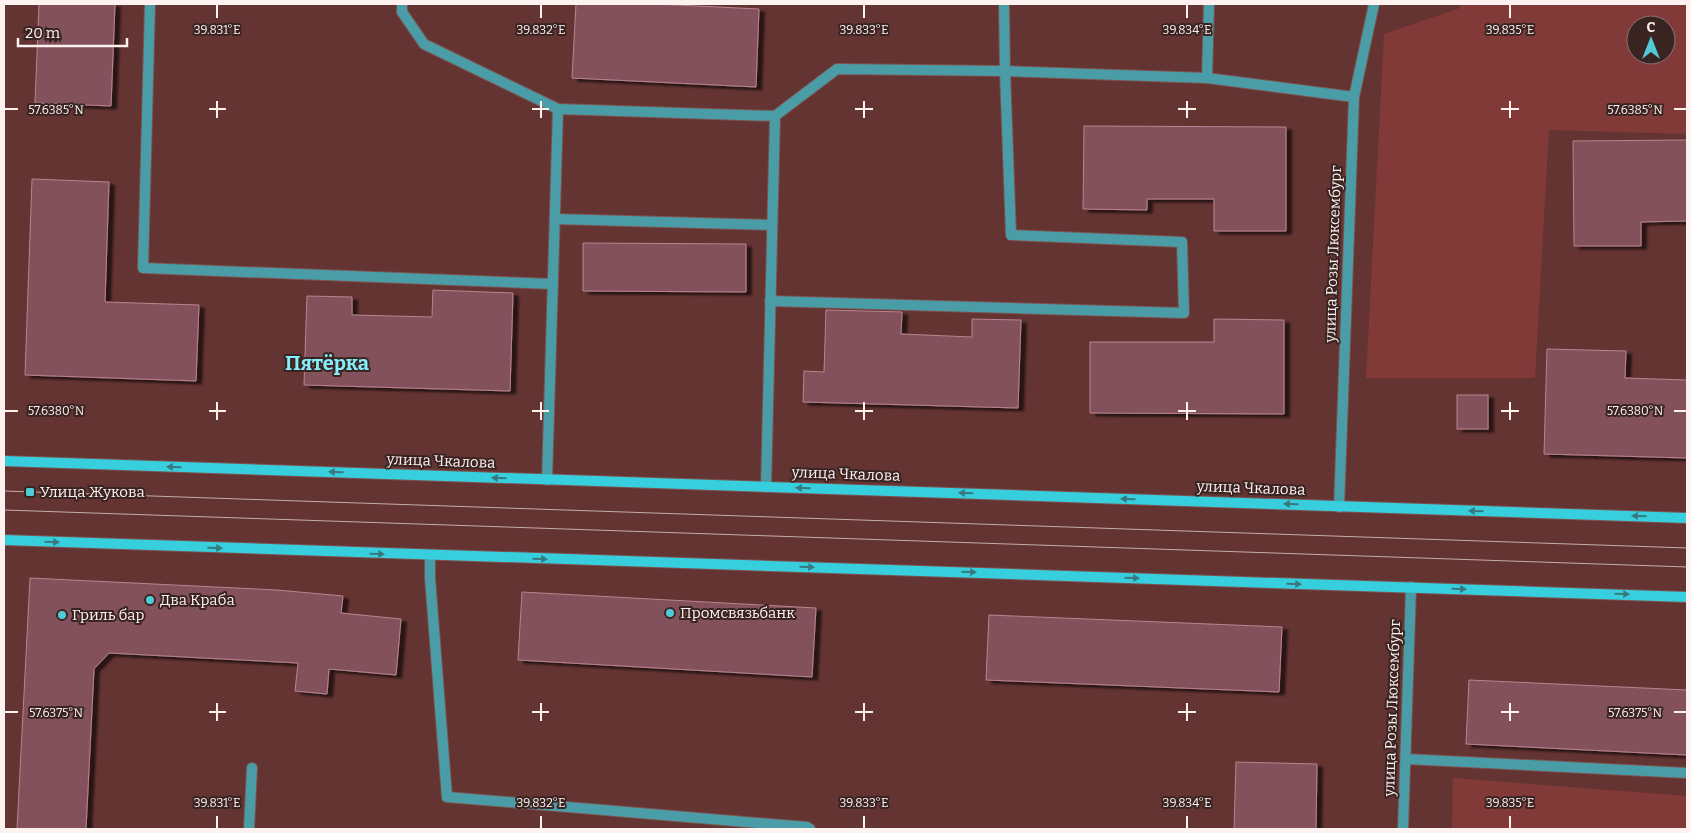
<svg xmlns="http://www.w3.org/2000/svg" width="1691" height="833" viewBox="0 0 1691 833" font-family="Bitter,serif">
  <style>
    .green { fill: #813a37; fill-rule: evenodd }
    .building { fill: #82515c; stroke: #b98490; filter: url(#shadow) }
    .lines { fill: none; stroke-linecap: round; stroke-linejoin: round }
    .lane-casing { stroke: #7c5250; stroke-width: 12 }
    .street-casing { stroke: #7c5250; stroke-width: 12 }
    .secondary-casing { stroke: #7c5250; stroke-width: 12 }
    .lane { stroke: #4a9da6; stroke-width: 10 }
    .street { stroke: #4a9da6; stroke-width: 10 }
    .secondary { stroke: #37cedd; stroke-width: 10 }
    .tram { stroke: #c6adac; stroke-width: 1 }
    .oneway { fill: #387980 }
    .ticks { fill: none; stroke: #fef2f1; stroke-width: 2 }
    .poi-dot { fill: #52cbd8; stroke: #392422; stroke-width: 2 }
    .labels { text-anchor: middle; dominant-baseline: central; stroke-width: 4; stroke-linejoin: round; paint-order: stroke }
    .street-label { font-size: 15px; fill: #fef2f1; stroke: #392422 }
    .poi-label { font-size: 15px; fill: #fef2f1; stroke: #392422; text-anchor: start }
    .district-label { font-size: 20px; font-weight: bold; fill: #84eefa; stroke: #392422 }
    .ticks-label { font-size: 12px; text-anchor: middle; fill: #fef2f1; stroke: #392422; stroke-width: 4; stroke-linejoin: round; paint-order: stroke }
  </style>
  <defs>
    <filter id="shadow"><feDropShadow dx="5.5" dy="3" stdDeviation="1" flood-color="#0009"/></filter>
  </defs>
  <rect width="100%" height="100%" fill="#633431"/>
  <!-- green -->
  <g class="green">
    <path d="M 1461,4 L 1687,4 L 1687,134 L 1549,130 L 1535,378 L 1366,378 L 1384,34 L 1460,8 ZM 1636,25 L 1666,25 L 1666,55 L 1636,55 Z"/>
    <path d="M 1453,778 L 1687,796 L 1687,829 L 1452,829 Z"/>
  </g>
  <!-- building -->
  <g class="building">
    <path d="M 39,4 L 115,4 L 111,106 L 35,103 Z"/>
    <path d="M 576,4 L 656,4 L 759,9 L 756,87 L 572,78 Z"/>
    <path d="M 1084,126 L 1286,127 L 1286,231 L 1214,231 L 1214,199 L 1147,199 L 1147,210 L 1083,209 Z"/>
    <path d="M 1687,140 L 1687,221 L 1641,222 L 1641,246 L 1574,246 L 1573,141 Z"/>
    <path d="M 32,179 L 109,182 L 105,302 L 199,305 L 196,381 L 25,375 Z"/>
    <path d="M 583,243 L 746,244 L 746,292 L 583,291 Z"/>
    <path d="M 433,290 L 513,293 L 510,391 L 304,385 L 307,296 L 352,297 L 352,315 L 432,317 Z"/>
    <path d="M 826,310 L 902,312 L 901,334 L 972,337 L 972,319 L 1021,320 L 1018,408 L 803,402 L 804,371 L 824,372 Z"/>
    <path d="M 1214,319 L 1284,320 L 1284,414 L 1090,413 L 1090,342 L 1214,342 Z"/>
    <path d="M 1547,349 L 1626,351 L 1625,378 L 1687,380 L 1687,458 L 1544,454 Z"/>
    <rect x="1457" y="395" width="31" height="34"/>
    <path d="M 30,578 L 277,590 L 343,596 L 341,613 L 401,619 L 396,675 L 329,669 L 327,694 L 295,691 L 298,663 L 109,653 L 94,669 L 86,829 L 17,829 Z"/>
    <path d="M 522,592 L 816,608 L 812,677 L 518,660 Z"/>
    <path d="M 989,615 L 1282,627 L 1279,692 L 986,680 Z"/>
    <path d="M 1469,680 L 1687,690 L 1687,755 L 1466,744 Z"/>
    <path d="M 1236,762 L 1317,764 L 1316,829 L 1234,829 Z"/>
  </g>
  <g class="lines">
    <defs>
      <g id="lane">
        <path d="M 150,4 L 143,268 L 553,284"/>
        <path d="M 402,4 L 402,12 L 424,44 L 558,109"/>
        <path d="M 1004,4 L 1005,71 L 1207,78"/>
        <path d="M 1209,4 L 1207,78 L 1354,97"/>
        <path d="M 555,219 L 772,225"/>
        <path d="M 770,301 L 1184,313 L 1182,242 L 1011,235 L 1005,71 L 837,69 L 775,116"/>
        <path d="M 547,480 L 558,109 L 775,116 L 766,487"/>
        <path d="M 430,555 L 430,578 L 447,797 L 807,827 L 810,829"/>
        <path d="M 1406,759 L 1687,773"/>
        <path d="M 249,829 L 252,768"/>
      </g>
      <g id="street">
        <path d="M 1339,507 L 1354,97 L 1374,4"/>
        <path d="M 1403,829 L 1411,587"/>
      </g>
      <g id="secondary">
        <path d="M 4,461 L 1687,518"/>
        <path d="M 4,540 L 1687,597"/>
      </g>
    </defs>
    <!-- lane casing -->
    <use href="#lane" class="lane-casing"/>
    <!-- street casing -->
    <use href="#street" class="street-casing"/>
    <!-- secondary casing -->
    <use href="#secondary" class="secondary-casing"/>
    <!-- lane -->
    <use href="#lane" class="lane"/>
    <!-- street -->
    <use href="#street" class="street"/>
    <!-- secondary -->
    <use href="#secondary" class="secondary"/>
    <!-- tram -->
    <g class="tram">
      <path d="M 4,491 L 1687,548"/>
      <path d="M 4,510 L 1687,567"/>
    </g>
  </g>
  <!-- one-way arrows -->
  <defs><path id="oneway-solid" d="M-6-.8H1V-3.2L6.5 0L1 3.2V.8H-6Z" transform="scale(1.25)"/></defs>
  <g class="oneway">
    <use href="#oneway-solid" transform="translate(174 467) rotate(-178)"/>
    <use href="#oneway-solid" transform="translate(336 472) rotate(-178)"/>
    <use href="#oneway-solid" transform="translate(499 478) rotate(-178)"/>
    <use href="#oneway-solid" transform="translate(803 488) rotate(-178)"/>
    <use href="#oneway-solid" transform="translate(966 493) rotate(-178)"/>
    <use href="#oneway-solid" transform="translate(1128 499) rotate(-178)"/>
    <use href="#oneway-solid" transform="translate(1291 504) rotate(-178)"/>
    <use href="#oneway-solid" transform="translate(1476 511) rotate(-178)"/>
    <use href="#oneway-solid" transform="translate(1639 516) rotate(-178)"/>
    <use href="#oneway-solid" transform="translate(52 542) rotate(2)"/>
    <use href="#oneway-solid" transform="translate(215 548) rotate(2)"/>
    <use href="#oneway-solid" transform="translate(377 554) rotate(2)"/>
    <use href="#oneway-solid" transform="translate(540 559) rotate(2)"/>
    <use href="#oneway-solid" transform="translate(807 567) rotate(2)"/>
    <use href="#oneway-solid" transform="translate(969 572) rotate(2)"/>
    <use href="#oneway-solid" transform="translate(1132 578) rotate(2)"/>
    <use href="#oneway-solid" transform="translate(1294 584) rotate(2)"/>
    <use href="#oneway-solid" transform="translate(1459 589) rotate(2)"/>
    <use href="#oneway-solid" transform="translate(1622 594) rotate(2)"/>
  </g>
  <!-- ticks -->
  <path class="ticks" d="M 217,5 L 217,18M 541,5 L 541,18M 864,5 L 864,18M 1187,5 L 1187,18M 1510,5 L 1510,18M 217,101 L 217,118M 541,101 L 541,118M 864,101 L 864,118M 1187,101 L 1187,118M 1510,101 L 1510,118M 5,109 L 18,109M 209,109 L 226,109M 532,109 L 549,109M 855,109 L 873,109M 1178,109 L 1196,109M 1501,109 L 1519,109M 1674,109 L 1686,109M 217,402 L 217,420M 541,402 L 541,420M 864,402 L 864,420M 1187,402 L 1187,420M 1510,402 L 1510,420M 5,411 L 18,411M 209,411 L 226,411M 532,411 L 549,411M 855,411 L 873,411M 1178,411 L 1196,411M 1501,411 L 1519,411M 1674,411 L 1686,411M 217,703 L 217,721M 541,703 L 541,721M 864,703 L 864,721M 1187,703 L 1187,721M 1510,703 L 1510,721M 5,712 L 18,712M 209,712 L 226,712M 532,712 L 549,712M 855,712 L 873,712M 1178,712 L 1196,712M 1501,712 L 1519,712M 1674,712 L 1686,712M 217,816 L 217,828M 541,816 L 541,828M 864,816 L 864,828M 1187,816 L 1187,828M 1510,816 L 1510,828"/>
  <!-- markers -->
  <g class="poi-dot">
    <rect x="25" y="487" width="10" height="10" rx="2.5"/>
    <circle cx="150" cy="600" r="5"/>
    <circle cx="670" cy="613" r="5"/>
    <circle cx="62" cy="615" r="5"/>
  </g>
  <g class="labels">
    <!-- street labels -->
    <g class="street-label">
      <text transform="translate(1333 254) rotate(-88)">улица Розы Люксембург</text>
      <text transform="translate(441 461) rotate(2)">улица Чкалова</text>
      <text transform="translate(846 474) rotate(2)">улица Чкалова</text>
      <text transform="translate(1251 488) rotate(2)">улица Чкалова</text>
      <text transform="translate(1392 708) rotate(-88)">улица Розы Люксембург</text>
    </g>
    <!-- poi labels -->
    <g class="poi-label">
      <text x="40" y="492">Улица Жукова</text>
      <text x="160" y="600">Два Краба</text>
      <text x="680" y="613">Промсвязьбанк</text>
      <text x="72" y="615">Гриль бар</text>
    </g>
    <!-- district labels -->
    <g class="district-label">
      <text x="327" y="363">Пятёрка</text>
    </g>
  </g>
  <g class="ticks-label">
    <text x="217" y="34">39.831°E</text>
    <text x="541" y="34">39.832°E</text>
    <text x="864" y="34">39.833°E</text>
    <text x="1187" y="34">39.834°E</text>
    <text x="1510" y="34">39.835°E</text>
    <text x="56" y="114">57.6385°N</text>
    <text x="1635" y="114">57.6385°N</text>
    <text x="56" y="415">57.6380°N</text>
    <text x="1635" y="415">57.6380°N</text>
    <text x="56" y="717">57.6375°N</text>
    <text x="1635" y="717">57.6375°N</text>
    <text x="217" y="807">39.831°E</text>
    <text x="541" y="807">39.832°E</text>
    <text x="864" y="807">39.833°E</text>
    <text x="1187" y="807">39.834°E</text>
    <text x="1510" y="807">39.835°E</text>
  </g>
  <!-- border -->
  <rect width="1691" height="833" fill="none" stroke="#fef2f1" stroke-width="10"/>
  <!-- north arrow -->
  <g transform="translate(1651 40)"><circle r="24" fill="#392422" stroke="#887675"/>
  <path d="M0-4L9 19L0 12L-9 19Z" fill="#52cbd8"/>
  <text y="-8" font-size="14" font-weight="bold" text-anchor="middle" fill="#fef2f1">С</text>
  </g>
  <!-- scale -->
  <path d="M18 38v8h109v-8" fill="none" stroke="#fef2f1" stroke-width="2.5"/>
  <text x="25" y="38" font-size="15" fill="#fef2f1" stroke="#392422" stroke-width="4" paint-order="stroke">20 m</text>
</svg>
